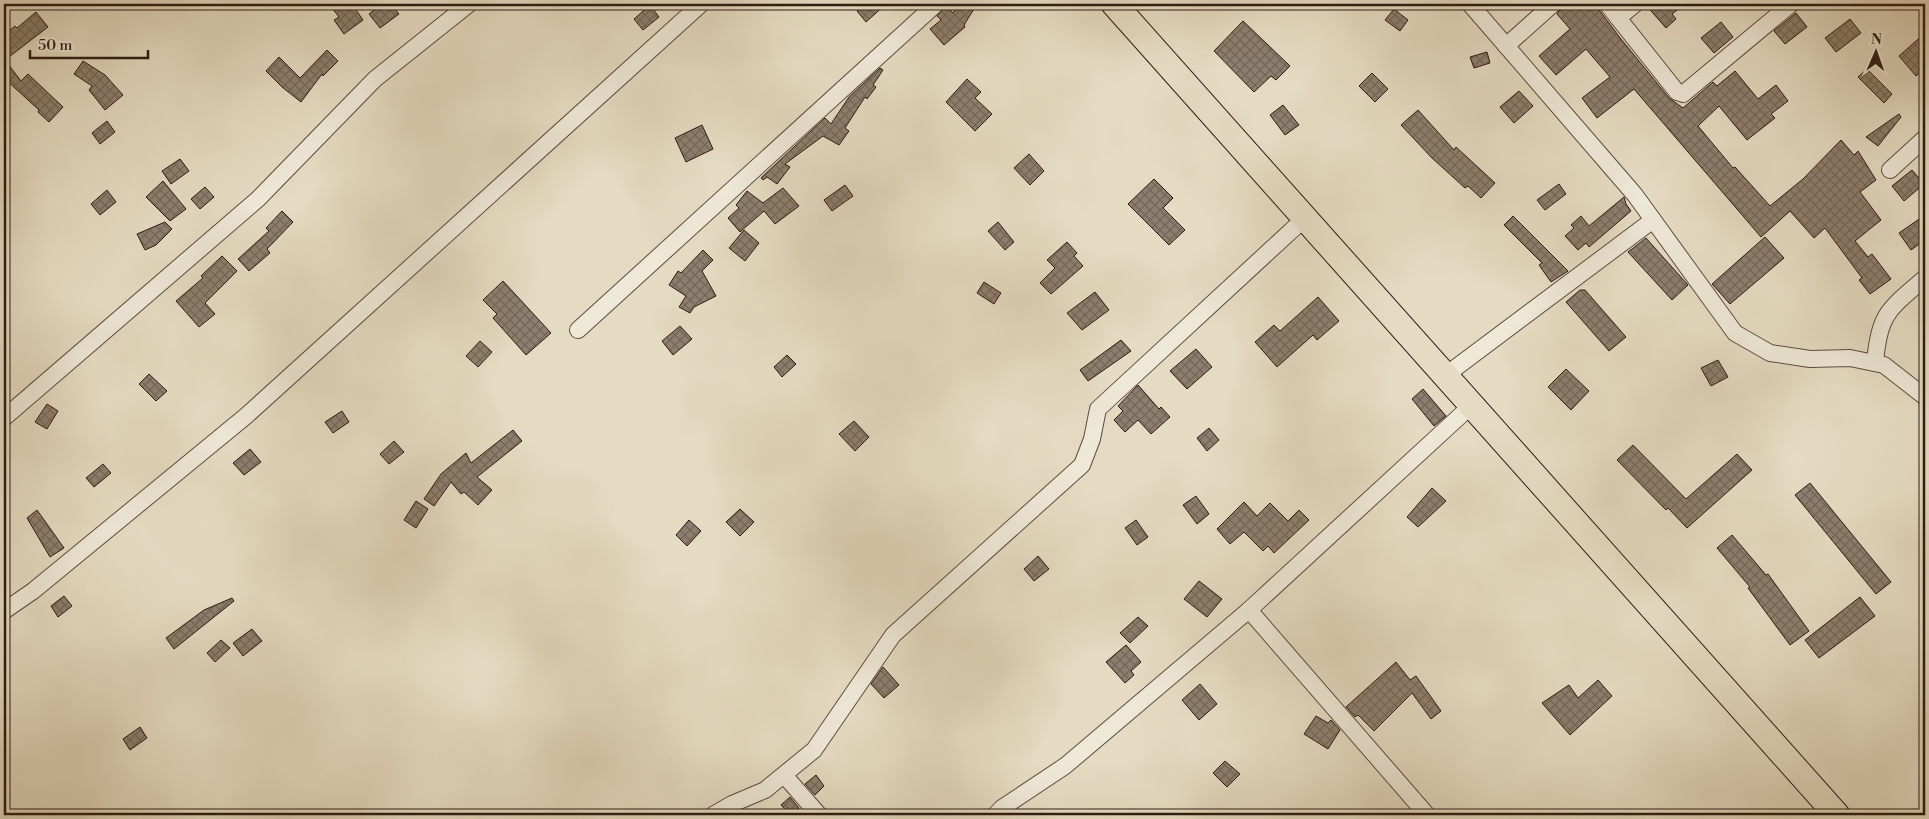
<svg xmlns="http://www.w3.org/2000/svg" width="1929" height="819" viewBox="0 0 1929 819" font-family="'Libre Bodoni',serif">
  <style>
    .building { fill: url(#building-cross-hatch); stroke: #2e1c13 }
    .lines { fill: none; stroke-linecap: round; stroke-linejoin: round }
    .minor-casing { stroke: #5c4c3f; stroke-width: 18 }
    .primary-casing { stroke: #2e1c13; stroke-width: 27 }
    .minor { stroke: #eee8d7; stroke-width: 16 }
    .primary { stroke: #e5dbc2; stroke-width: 25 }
  </style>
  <defs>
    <pattern id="building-cross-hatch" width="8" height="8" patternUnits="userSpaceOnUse" patternTransform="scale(1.25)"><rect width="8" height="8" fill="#8d7f6e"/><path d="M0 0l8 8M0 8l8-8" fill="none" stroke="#746759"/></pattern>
  </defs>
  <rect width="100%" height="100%" fill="#e5dbc2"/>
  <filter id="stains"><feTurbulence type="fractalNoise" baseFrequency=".004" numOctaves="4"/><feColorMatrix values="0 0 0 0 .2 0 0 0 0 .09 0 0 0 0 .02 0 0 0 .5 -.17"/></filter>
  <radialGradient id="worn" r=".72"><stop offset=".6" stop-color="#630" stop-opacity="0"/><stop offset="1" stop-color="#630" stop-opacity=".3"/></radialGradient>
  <!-- building -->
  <g class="building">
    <path d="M 329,4 L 352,4 L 363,20 L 344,34 L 334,20 L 339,17 Z"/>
    <path d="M 382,4 L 391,4 L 399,14 L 380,28 L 369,14 Z"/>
    <path d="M 865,4 L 886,4 L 866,22 L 857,11 Z"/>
    <path d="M 958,4 L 977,4 L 964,25 L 965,27 L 944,45 L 930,29 L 941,20 L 937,16 L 946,6 L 953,13 Z"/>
    <path d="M 1564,4 L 1597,4 L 1599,10 L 1621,39 L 1669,98 L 1683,108 L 1713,82 L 1717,86 L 1735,71 L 1758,99 L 1776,85 L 1788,101 L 1771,114 L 1775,118 L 1747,140 L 1719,106 L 1698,126 L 1733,168 L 1735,167 L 1770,206 L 1803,179 L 1841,140 L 1854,155 L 1858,151 L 1876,180 L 1860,192 L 1881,220 L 1855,241 L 1868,257 L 1872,254 L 1891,279 L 1870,294 L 1859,280 L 1862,278 L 1825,228 L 1814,238 L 1790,211 L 1761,237 L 1634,89 L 1597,118 L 1582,98 L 1610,77 L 1586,49 L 1556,75 L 1539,56 L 1570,29 L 1557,14 Z"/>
    <path d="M 1645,4 L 1685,4 L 1672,14 L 1676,19 L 1666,28 Z"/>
    <path d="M 650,5 L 659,17 L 643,30 L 634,19 Z"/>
    <path d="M 1394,9 L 1408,20 L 1400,31 L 1385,20 Z"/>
    <path d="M 36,12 L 48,27 L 5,60 L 21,81 L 28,74 L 63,107 L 49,122 L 38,112 L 39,110 L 4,78 L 4,35 L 15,26 L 17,28 Z"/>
    <path d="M 1796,13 L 1807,27 L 1785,44 L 1774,31 Z"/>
    <path d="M 1850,19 L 1861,33 L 1836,52 L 1825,38 Z"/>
    <path d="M 1243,21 L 1290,66 L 1276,80 L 1271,76 L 1254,92 L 1214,51 Z"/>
    <path d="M 1721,22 L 1733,37 L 1714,53 L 1701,38 Z"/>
    <path d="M 1925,33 L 1925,68 L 1916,76 L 1899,56 Z"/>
    <path d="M 327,50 L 338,61 L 323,76 L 322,74 L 301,102 L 282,87 L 266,71 L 279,57 L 300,78 Z"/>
    <path d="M 1487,52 L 1490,63 L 1474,68 L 1470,57 Z"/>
    <path d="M 83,61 L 105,75 L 123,95 L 105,110 L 89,90 L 92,86 L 74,74 Z"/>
    <path d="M 880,68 L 883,70 L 873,85 L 876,87 L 867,99 L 865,97 L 845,128 L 849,131 L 839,145 L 823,136 L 785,164 L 790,167 L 777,184 L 767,177 L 763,180 L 761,178 L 825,118 L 831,124 L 849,97 Z"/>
    <path d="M 1867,69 L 1892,94 L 1884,103 L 1858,77 Z"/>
    <path d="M 1372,73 L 1388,89 L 1375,102 L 1359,86 Z"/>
    <path d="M 967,79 L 981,92 L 975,98 L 992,114 L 975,131 L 946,102 Z"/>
    <path d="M 1519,91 L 1533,106 L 1514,123 L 1500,107 Z"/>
    <path d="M 1283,105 L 1299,125 L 1285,135 L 1270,115 Z"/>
    <path d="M 1418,110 L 1454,150 L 1456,147 L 1495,183 L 1481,198 L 1468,186 L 1465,188 L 1432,158 L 1401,125 Z"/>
    <path d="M 1899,114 L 1901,117 L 1878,146 L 1866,137 Z"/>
    <path d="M 107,121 L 115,132 L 100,144 L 92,133 Z"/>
    <path d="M 702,125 L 713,149 L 686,162 L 675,138 Z"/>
    <path d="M 1029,154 L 1044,171 L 1030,185 L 1014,168 Z"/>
    <path d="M 180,159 L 189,171 L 171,184 L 162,171 Z"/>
    <path d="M 1912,170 L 1924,184 L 1904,201 L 1892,186 Z"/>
    <path d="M 1154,179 L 1173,198 L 1163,208 L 1185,230 L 1169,245 L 1128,204 Z"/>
    <path d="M 163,181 L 186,209 L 170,221 L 146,197 Z"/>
    <path d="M 1559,184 L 1566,194 L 1545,210 L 1537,200 Z"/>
    <path d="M 845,185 L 853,196 L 832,211 L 824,200 Z"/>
    <path d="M 205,187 L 214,197 L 200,209 L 191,199 Z"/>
    <path d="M 783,188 L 799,206 L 775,224 L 764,211 L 740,232 L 728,218 L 739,208 L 736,205 L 747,191 L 763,203 Z"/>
    <path d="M 107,190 L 116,202 L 100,215 L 91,204 Z"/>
    <path d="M 1624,197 L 1626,204 L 1631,211 L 1589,247 L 1586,243 L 1578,250 L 1565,236 L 1574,228 L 1571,225 L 1581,216 L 1589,226 Z"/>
    <path d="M 282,211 L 293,222 L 267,249 L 270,253 L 249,271 L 238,259 L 269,231 L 266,228 Z"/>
    <path d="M 1925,215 L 1925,240 L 1911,250 L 1899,233 Z"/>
    <path d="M 1513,216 L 1568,271 L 1551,282 L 1539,265 L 1542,263 L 1504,225 Z"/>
    <path d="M 165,222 L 172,229 L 156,245 L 145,250 L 137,234 Z"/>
    <path d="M 998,222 L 1014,242 L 1005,250 L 988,231 Z"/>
    <path d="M 744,230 L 759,243 L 745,261 L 729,248 Z"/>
    <path d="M 1765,237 L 1784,258 L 1730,304 L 1712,284 Z"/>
    <path d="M 1646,238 L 1688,285 L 1672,300 L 1628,252 Z"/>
    <path d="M 1067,242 L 1077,253 L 1074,256 L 1083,266 L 1051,294 L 1040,283 L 1055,268 L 1047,260 Z"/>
    <path d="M 703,250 L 713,260 L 702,271 L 716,296 L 694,307 L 690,313 L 679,307 L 686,296 L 669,285 L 678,271 L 681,273 Z"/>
    <path d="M 222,256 L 237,271 L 205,303 L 215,314 L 199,327 L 176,301 L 203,278 L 201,276 Z"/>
    <path d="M 503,281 L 551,333 L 526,355 L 493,318 L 497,314 L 483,300 Z"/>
    <path d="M 984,282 L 1001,293 L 994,304 L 977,293 Z"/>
    <path d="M 1580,290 L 1585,290 L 1626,337 L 1609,351 L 1566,302 Z"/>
    <path d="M 1095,292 L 1109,310 L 1082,330 L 1067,313 Z"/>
    <path d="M 1318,297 L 1339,321 L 1317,340 L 1313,335 L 1277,367 L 1255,342 L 1274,325 L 1280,331 Z"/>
    <path d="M 680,326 L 692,339 L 673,355 L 662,341 Z"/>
    <path d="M 1121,340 L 1131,351 L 1088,381 L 1080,370 Z"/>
    <path d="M 480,341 L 492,352 L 478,367 L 466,356 Z"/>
    <path d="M 1196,349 L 1212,367 L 1187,389 L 1170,371 Z"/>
    <path d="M 787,355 L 796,364 L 782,377 L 774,367 Z"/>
    <path d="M 1718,360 L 1728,377 L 1711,386 L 1701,368 Z"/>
    <path d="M 1566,369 L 1589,391 L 1571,410 L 1548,387 Z"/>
    <path d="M 149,374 L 167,391 L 156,401 L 139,384 Z"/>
    <path d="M 1138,385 L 1159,409 L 1161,407 L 1170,417 L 1151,434 L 1138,420 L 1125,432 L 1114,420 L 1123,411 L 1118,406 Z"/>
    <path d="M 1423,389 L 1446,416 L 1434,426 L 1412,399 Z"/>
    <path d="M 47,404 L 58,411 L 47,429 L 35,422 Z"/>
    <path d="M 342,411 L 349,422 L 333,433 L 325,422 Z"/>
    <path d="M 854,421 L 869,437 L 855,451 L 839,434 Z"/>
    <path d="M 1209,428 L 1219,440 L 1207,451 L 1197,438 Z"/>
    <path d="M 513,430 L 522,441 L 477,477 L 492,490 L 478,505 L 464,492 L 461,494 L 451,482 L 434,506 L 424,499 L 441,474 L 466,453 L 471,463 Z"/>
    <path d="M 394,441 L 404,452 L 389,464 L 380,454 Z"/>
    <path d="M 1633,445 L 1686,499 L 1737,454 L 1752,470 L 1687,528 L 1668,508 L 1666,510 L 1617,460 Z"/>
    <path d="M 250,449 L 261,462 L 244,475 L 233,463 Z"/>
    <path d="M 103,464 L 111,473 L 94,487 L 86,478 Z"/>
    <path d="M 1810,483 L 1891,582 L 1876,594 L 1795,495 Z"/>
    <path d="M 1432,488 L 1446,501 L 1418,527 L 1407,517 Z"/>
    <path d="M 1196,496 L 1209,514 L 1197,524 L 1183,505 Z"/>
    <path d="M 416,501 L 428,509 L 416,528 L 404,520 Z"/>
    <path d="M 1244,502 L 1257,516 L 1270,503 L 1288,521 L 1299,510 L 1309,520 L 1274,553 L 1268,546 L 1263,551 L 1244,532 L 1230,544 L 1217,529 Z"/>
    <path d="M 740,509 L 754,522 L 740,536 L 726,522 Z"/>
    <path d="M 37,510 L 64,548 L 50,557 L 27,518 Z"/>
    <path d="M 689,520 L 701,531 L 687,546 L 676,535 Z"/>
    <path d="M 1136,520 L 1148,537 L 1137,545 L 1125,528 Z"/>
    <path d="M 1732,535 L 1766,575 L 1768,574 L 1809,631 L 1790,645 L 1748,588 L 1750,587 L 1717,548 Z"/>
    <path d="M 1038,556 L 1049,569 L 1034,581 L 1024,569 Z"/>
    <path d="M 1199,581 L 1222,599 L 1207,617 L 1184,599 Z"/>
    <path d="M 64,596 L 72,606 L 58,617 L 51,606 Z"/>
    <path d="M 1860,597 L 1875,616 L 1819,658 L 1805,640 Z"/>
    <path d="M 232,598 L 234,601 L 174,649 L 166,638 L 204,610 Z"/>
    <path d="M 1138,617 L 1148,626 L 1130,643 L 1120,633 Z"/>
    <path d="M 252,629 L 262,641 L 243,656 L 233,643 Z"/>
    <path d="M 221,640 L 230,648 L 215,662 L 207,653 Z"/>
    <path d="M 1126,645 L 1141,662 L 1131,671 L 1134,675 L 1125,683 L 1106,662 Z"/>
    <path d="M 1396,662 L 1410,680 L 1416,676 L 1441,711 L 1431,719 L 1412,693 L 1374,731 L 1358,715 L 1355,717 L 1346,707 Z"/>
    <path d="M 883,667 L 899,685 L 884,698 L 871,684 Z"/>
    <path d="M 1598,680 L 1612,696 L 1570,735 L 1542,703 L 1569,685 L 1578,698 Z"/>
    <path d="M 1200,684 L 1217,704 L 1199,720 L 1182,700 Z"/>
    <path d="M 1316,716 L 1328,723 L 1331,720 L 1340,730 L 1328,749 L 1304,734 Z"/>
    <path d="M 140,727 L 147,738 L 130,750 L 123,739 Z"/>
    <path d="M 1225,761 L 1240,774 L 1227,787 L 1213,773 Z"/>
    <path d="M 816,775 L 824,786 L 815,795 L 805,784 Z"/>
    <path d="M 790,797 L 799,808 L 790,815 L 781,805 Z"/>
  </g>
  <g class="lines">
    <defs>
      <g id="minor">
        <path d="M 1470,4 L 1635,195 L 1735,333 L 1770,353 L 1810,359 L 1850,358 L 1884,365 L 1925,397"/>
        <path d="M 1607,4 L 1677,92 L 1683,94 L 1791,4"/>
        <path d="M 1618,18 L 1635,4"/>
        <path d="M 1506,46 L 1553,4"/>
        <path d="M 1890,170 L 1925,138"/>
        <path d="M 578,330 L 936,4"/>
        <path d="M 1875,363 C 1879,313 1889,309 1925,278"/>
        <path d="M 1446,375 L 1653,220"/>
        <path d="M 4,418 L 258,199 L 375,79 L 469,4"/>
        <path d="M 1249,610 L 1427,815"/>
        <path d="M 4,611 L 33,591 L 246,416 L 701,4"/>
        <path d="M 784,775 L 819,815"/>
        <path d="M 713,815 L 732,804 L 765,790 L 814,750 L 893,635 L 1082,465 L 1092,439 L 1098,409 L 1305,218"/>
        <path d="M 995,815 L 1002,808 L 1065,766 L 1249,610 L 1473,404"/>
      </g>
      <path id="primary" d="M 1114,4 L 1837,815"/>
    </defs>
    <!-- minor casing -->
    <use href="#minor" class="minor-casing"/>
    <!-- primary casing -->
    <use href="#primary" class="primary-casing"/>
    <!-- minor -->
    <use href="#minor" class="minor"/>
    <!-- primary -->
    <use href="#primary" class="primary"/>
  </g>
  <!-- margin -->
  <rect width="1929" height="819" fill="none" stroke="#e5dbc2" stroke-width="20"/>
  <rect x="5" y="5" width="1919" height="809" fill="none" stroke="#2e1c13" stroke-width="2.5"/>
  <rect x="10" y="10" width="1909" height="799" fill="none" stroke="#2e1c13"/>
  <!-- north arrow -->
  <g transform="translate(1876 52) rotate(2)" stroke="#eee8d7" stroke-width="4" paint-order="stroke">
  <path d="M0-4L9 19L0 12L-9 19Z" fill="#2e1c13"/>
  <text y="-8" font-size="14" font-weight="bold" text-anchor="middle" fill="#2e1c13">N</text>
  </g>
  <!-- scale -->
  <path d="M30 50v8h118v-8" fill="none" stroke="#2e1c13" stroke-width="2.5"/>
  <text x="38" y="50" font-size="15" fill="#2e1c13" stroke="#eee8d7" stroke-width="4" paint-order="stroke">50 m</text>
  <rect width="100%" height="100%" filter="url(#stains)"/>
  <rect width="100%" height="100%" fill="url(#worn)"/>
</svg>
